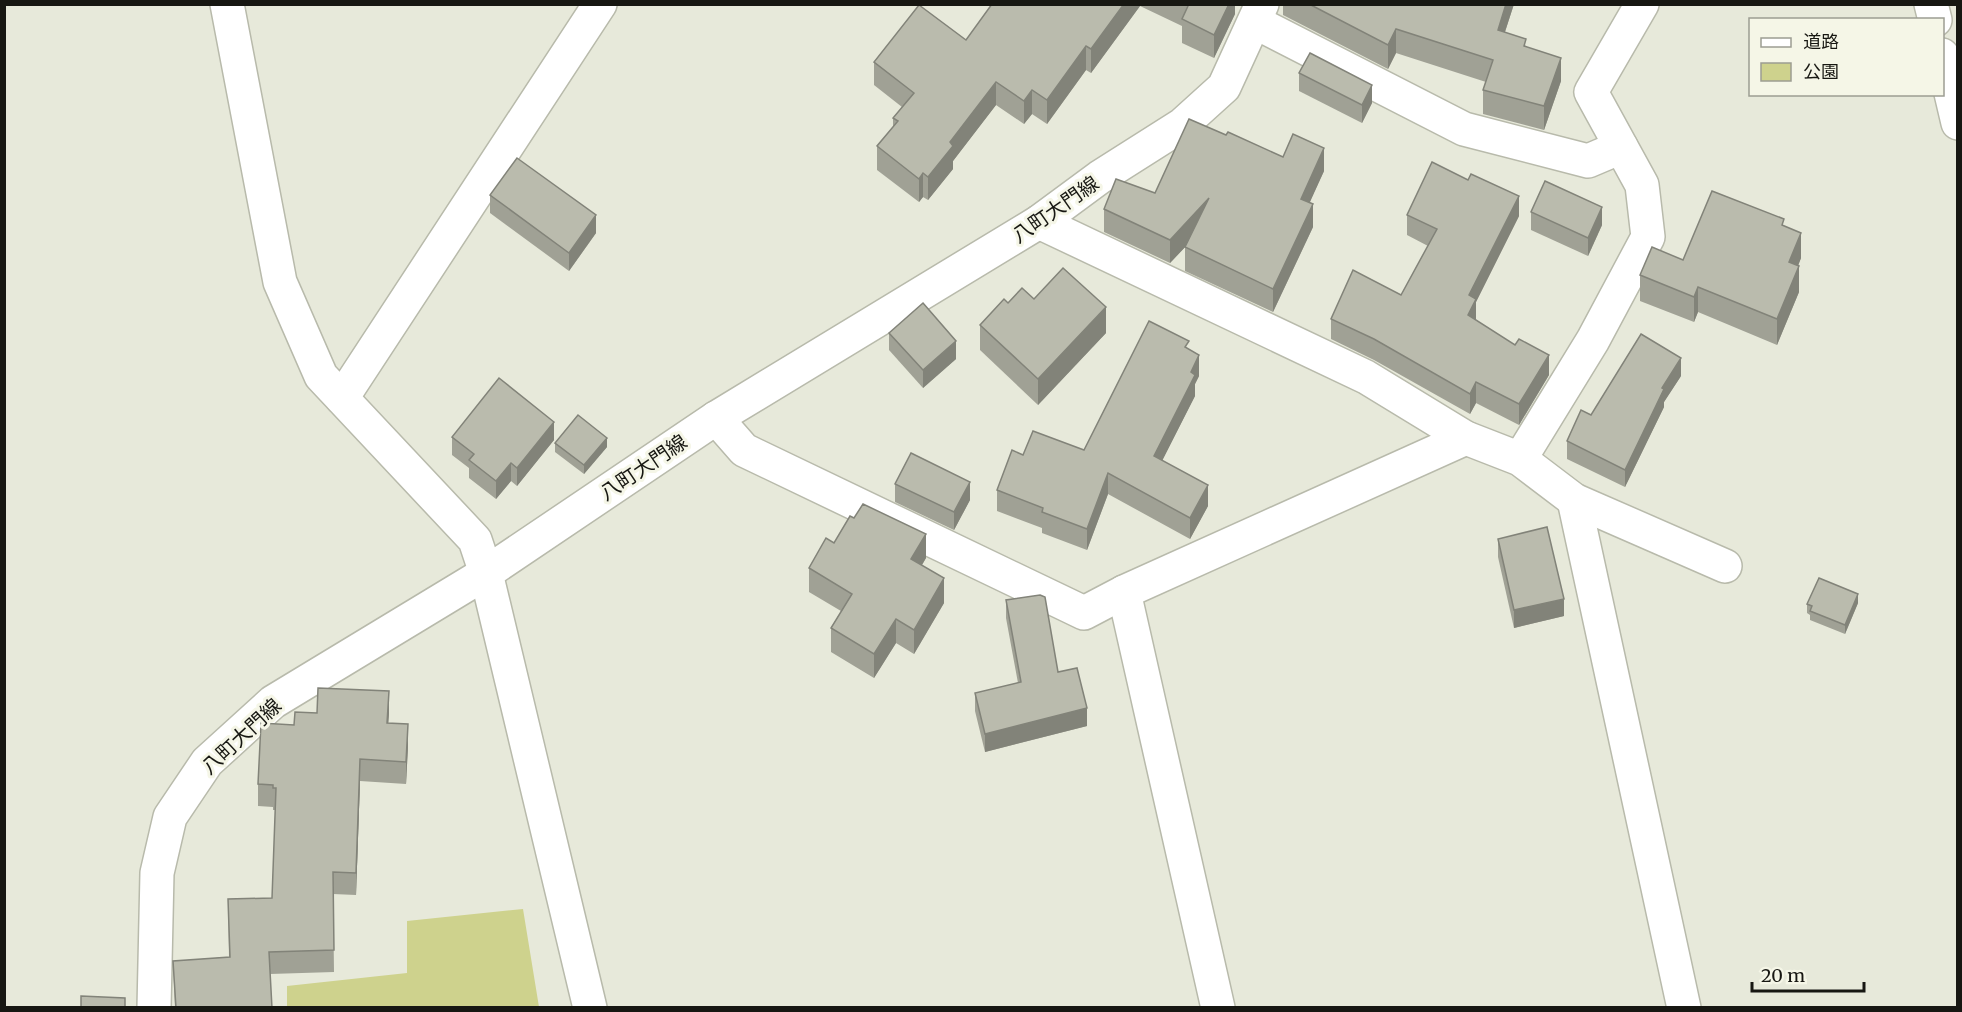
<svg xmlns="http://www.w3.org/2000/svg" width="1962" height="1012" viewBox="0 0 1962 1012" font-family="Merriweather,'Noto Sans JP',serif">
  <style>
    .green { fill: #ced28d }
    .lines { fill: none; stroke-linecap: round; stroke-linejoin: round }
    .street-casing { stroke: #b8baab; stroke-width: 36 }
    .secondary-casing { stroke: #b8baab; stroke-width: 36 }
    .street { stroke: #fff; stroke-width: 33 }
    .secondary { stroke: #fff; stroke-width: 33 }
    .wall { fill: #a0a195 }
    .shaded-wall { fill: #828379 }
    .building { fill: #babbad; stroke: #828379; stroke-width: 1.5 }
    .labels { text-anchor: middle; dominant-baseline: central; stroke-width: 6; stroke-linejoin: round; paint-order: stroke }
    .street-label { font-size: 20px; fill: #171712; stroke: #f5f6e7 }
  </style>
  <rect width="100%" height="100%" fill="#e7e9da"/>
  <!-- green -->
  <path class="green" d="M 523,909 L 539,1007 L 287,1007 L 287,986 L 407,973 L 407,921 Z"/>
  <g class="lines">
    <defs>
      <g id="street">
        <path d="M 227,4 L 280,282 L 321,376 L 475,540 L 486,573 L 590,1008"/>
        <path d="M 1931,4 L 1935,20"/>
        <path d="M 1255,22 L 1464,129 L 1588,161 L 1621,147"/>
        <path d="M 1942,55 L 1958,123"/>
        <path d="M 1039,222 L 1366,377 L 1466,438 L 1520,459 L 1574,500 L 1725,566"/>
        <path d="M 342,398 L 600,4"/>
        <path d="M 716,418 L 744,450 L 1084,613 L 1124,592 L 1466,438"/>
        <path d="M 1520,459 L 1593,340 L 1648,237 L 1642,185 L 1591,92 L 1642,4"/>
        <path d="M 1574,500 L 1684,1008"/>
        <path d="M 1124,592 L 1218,1008"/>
      </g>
      <path id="secondary" d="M 154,1008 L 157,873 L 170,817 L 207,762 L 273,702 L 486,573 L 716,418 L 1039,222 L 1100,177 L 1182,125 L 1224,87 L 1262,4"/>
    </defs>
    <!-- street casing -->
    <use href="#street" class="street-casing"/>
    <!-- secondary casing -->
    <use href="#secondary" class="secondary-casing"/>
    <!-- street -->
    <use href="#street" class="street"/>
    <!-- secondary -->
    <use href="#secondary" class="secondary"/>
  </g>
  <!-- wall -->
  <g class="wall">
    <path d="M 992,4 L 1235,4 L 1235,14 L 1214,58 L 1182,43 L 1182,26 L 1140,6 L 1091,73 L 1086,70 L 1047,124 L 1032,114 L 1024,124 L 996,105 L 953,161 L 953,169 L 928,200 L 923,197 L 919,202 L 877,170 L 877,146 L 893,127 L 893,118 L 902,107 L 874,85 L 874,62 L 966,40 Z"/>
    <path d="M 1283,4 L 1514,4 L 1505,32 L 1526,46 L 1561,81 L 1544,130 L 1483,114 L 1483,90 L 1486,82 L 1396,53 L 1388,69 L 1283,15 Z"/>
    <path d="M 1299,73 L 1372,103 L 1362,123 L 1299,91 Z"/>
    <path d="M 1226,135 L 1283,157 L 1324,171 L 1309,203 L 1313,227 L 1273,312 L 1185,271 L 1185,247 L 1170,263 L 1104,232 L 1104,209 L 1155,193 Z"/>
    <path d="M 490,195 L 596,233 L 569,271 L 490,213 Z"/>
    <path d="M 1531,212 L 1602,225 L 1588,256 L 1531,230 Z"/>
    <path d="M 1407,215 L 1519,216 L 1476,302 L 1476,320 L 1549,375 L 1519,425 L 1476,403 L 1470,414 L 1374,360 L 1331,339 L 1331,319 L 1401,295 L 1428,246 L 1407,235 Z"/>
    <path d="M 1784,226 L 1801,258 L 1798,266 L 1799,292 L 1777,345 L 1698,312 L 1694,322 L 1640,301 L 1640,275 Z"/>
    <path d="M 1034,299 L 1106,333 L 1038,405 L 980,350 L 980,325 L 1008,303 Z"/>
    <path d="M 889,333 L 956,359 L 923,388 L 889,350 Z"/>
    <path d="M 1189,349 L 1199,376 L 1195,384 L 1195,396 L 1162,460 L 1208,506 L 1190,539 L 1108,494 L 1087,550 L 1042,533 L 1042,528 L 997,511 L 997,490 L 1084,450 Z"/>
    <path d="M 1681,376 L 1664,402 L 1664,407 L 1625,487 L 1567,459 L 1567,441 L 1591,415 Z"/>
    <path d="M 452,437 L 554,440 L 517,486 L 511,481 L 496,499 L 469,478 L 469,468 L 452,455 Z"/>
    <path d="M 555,443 L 607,447 L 584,474 L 555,452 Z"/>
    <path d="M 895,484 L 970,500 L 954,530 L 895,502 Z"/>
    <path d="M 1498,539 L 1564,616 L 1514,628 L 1498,557 Z"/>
    <path d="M 834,543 L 926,558 L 922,565 L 944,603 L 914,654 L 896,643 L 874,678 L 831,652 L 831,628 L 841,611 L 809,592 L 809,568 Z"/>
    <path d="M 1006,600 L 1058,672 L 1087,726 L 985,752 L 975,711 L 975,693 L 1018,683 L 1006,618 Z"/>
    <path d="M 1858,603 L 1845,634 L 1810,620 L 1810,615 L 1807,613 L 1807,604 Z"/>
    <path d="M 317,713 L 389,713 L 388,723 L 408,746 L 406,784 L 360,781 L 356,895 L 333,894 L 334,972 L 270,974 L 272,1008 L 175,1008 L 173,961 L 229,957 L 228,899 L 272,898 L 276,810 L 273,810 L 273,807 L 258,806 L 258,784 L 294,725 Z"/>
  </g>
  <!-- shaded-wall -->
  <g class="shaded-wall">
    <path d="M 1124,4 L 1140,4 L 1140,6 L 1091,73 L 1091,49 Z"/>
    <path d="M 1229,4 L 1235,4 L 1235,14 L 1214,58 L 1214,35 Z"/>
    <path d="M 1506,4 L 1514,4 L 1498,53 L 1498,30 Z"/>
    <path d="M 1396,29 L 1396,53 L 1388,69 L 1388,45 Z"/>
    <path d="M 1086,46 L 1086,70 L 1047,124 L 1047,100 Z"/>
    <path d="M 1561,58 L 1561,81 L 1544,130 L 1544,106 Z"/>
    <path d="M 996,82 L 996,105 L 953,161 L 953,169 L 928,200 L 928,177 L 950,142 Z"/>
    <path d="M 1372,85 L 1372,103 L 1362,123 L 1362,105 Z"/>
    <path d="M 1032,90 L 1032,114 L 1024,124 L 1024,101 Z"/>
    <path d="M 1324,148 L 1324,171 L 1301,222 L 1301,199 Z"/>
    <path d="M 923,173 L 923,197 L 919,202 L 919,179 Z"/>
    <path d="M 1519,196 L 1519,216 L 1476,302 L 1476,320 L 1468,315 L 1469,295 Z"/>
    <path d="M 1209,198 L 1209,222 L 1170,263 L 1170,240 Z"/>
    <path d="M 1313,204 L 1313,227 L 1273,312 L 1273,289 Z"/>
    <path d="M 1602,207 L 1602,225 L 1588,256 L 1588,238 Z"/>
    <path d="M 596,215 L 596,233 L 569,271 L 569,253 Z"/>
    <path d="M 1801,233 L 1801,258 L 1789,288 L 1789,262 Z"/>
    <path d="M 1799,266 L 1799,292 L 1777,345 L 1777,319 Z"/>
    <path d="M 1698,287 L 1698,312 L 1694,322 L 1694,297 Z"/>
    <path d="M 1106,307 L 1106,333 L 1038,405 L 1038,379 Z"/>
    <path d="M 956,341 L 956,359 L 923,388 L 923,370 Z"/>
    <path d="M 1199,355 L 1199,376 L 1195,384 L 1195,396 L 1154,477 L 1154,456 L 1191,372 Z"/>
    <path d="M 1549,355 L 1549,375 L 1519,425 L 1519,404 Z"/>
    <path d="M 1681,358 L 1681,376 L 1664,402 L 1664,407 L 1625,487 L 1625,470 L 1662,388 Z"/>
    <path d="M 1476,382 L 1476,403 L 1470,414 L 1470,394 Z"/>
    <path d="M 554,422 L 554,440 L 517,486 L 517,468 Z"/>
    <path d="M 607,438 L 607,447 L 584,474 L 584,465 Z"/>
    <path d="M 511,463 L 511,481 L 496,499 L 496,481 Z"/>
    <path d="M 1108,473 L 1108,494 L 1087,550 L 1087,529 Z"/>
    <path d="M 970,482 L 970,500 L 954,530 L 954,512 Z"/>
    <path d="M 1208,485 L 1208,506 L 1190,539 L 1190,518 Z"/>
    <path d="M 926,534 L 926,558 L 911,583 L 911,559 Z"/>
    <path d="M 944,578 L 944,603 L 914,654 L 914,630 Z"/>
    <path d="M 1858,594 L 1858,603 L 1845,634 L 1845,625 Z"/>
    <path d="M 1564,599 L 1564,616 L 1514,628 L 1514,610 Z"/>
    <path d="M 896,619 L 896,643 L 874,678 L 874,654 Z"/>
    <path d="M 389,691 L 389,713 L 387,745 L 387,723 Z"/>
    <path d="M 1087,708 L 1087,726 L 985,752 L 985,734 Z"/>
    <path d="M 408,724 L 408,746 L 406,784 L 406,762 Z"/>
    <path d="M 360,759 L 360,781 L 356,895 L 356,873 Z"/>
  </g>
  <!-- building -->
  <g class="building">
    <path d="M 992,4 L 1124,4 L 1091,49 L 1086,46 L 1047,100 L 1032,90 L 1024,101 L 996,82 L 950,142 L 953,146 L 928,177 L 923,173 L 919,179 L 877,146 L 898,121 L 893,118 L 914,93 L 874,62 L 919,5 L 966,40 Z"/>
    <path d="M 1185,4 L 1229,4 L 1214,35 L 1182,19 L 1188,6 Z"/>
    <path d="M 1309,4 L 1506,4 L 1498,30 L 1526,39 L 1524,46 L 1561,58 L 1544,106 L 1483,90 L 1493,60 L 1396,29 L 1388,45 Z"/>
    <path d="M 1310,53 L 1372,85 L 1362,105 L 1299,73 Z"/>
    <path d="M 1189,119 L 1226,135 L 1228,132 L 1283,157 L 1293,134 L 1324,148 L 1301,199 L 1313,204 L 1273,289 L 1185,247 L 1209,198 L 1170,240 L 1104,209 L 1116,179 L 1155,193 Z"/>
    <path d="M 517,158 L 596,215 L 569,253 L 490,195 Z"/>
    <path d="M 1432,162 L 1468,180 L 1471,174 L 1519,196 L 1469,295 L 1476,299 L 1468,315 L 1515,345 L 1519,339 L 1549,355 L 1519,404 L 1476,382 L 1470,394 L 1374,339 L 1331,319 L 1353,270 L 1401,295 L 1437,229 L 1407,215 Z"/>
    <path d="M 1545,181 L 1602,207 L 1588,238 L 1531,212 Z"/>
    <path d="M 1712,191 L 1784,219 L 1782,225 L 1801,233 L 1789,262 L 1799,266 L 1777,319 L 1698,287 L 1694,297 L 1640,275 L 1652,247 L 1683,260 Z"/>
    <path d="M 1063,268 L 1106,307 L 1038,379 L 980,325 L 1004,299 L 1008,303 L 1022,288 L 1034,299 Z"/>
    <path d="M 923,303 L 956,341 L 923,370 L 889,333 Z"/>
    <path d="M 1149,321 L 1189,341 L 1185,347 L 1199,355 L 1191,372 L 1195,375 L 1154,456 L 1208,485 L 1190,518 L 1108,473 L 1087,529 L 1042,512 L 1043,508 L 997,490 L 1012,450 L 1023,455 L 1033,431 L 1084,450 Z"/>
    <path d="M 1641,334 L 1681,358 L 1662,388 L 1664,389 L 1625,470 L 1567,441 L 1581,410 L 1591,415 Z"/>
    <path d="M 499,378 L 554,422 L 517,468 L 511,463 L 496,481 L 469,460 L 474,454 L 452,437 Z"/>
    <path d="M 578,415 L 607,438 L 584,465 L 555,443 Z"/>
    <path d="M 911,453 L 970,482 L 954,512 L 895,484 Z"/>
    <path d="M 863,504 L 926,534 L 911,559 L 944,578 L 914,630 L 896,619 L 874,654 L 831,628 L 852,594 L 809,568 L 826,538 L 834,543 L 850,516 L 854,518 Z"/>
    <path d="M 1547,527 L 1564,599 L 1514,610 L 1498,539 Z"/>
    <path d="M 1819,578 L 1858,594 L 1845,625 L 1810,611 L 1812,606 L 1807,604 Z"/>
    <path d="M 1040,595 L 1045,597 L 1058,672 L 1077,668 L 1087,708 L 985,734 L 975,693 L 1021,682 L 1006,600 Z"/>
    <path d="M 318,688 L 389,691 L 387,723 L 408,724 L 406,762 L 360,759 L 356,873 L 333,872 L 334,950 L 269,952 L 272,1008 L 176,1008 L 173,961 L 230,957 L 228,899 L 272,898 L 276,788 L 273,788 L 273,785 L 258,784 L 261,723 L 294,725 L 295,712 L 317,713 Z"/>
    <path d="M 81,996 L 125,998 L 125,1008 L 81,1008 Z"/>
  </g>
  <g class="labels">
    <!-- street labels -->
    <g class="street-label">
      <text transform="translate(1055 209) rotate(-35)">八町大門線</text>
      <text transform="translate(643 467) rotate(-34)">八町大門線</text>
      <text transform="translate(241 736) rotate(-43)">八町大門線</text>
    </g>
  </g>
  <!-- border -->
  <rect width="1962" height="1012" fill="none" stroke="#171712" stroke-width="12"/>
  <!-- legend -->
  <rect x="1749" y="18" width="195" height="78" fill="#f5f6e7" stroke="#9c9d92" stroke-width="1.5"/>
  <rect x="1761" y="38" width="30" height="9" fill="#ffffff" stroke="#9c9d92" stroke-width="1.5"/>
  <text x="1803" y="48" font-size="18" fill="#171712">道路</text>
  <rect x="1761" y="63" width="30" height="18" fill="#ced28d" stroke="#9c9d92" stroke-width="1.5"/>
  <text x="1803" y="78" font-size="18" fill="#171712">公園</text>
  <!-- scale -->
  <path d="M1752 982v9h112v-9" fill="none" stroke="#171712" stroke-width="3"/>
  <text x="1761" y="982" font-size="18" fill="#171712" stroke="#f5f6e7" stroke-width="4.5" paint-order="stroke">20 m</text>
</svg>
